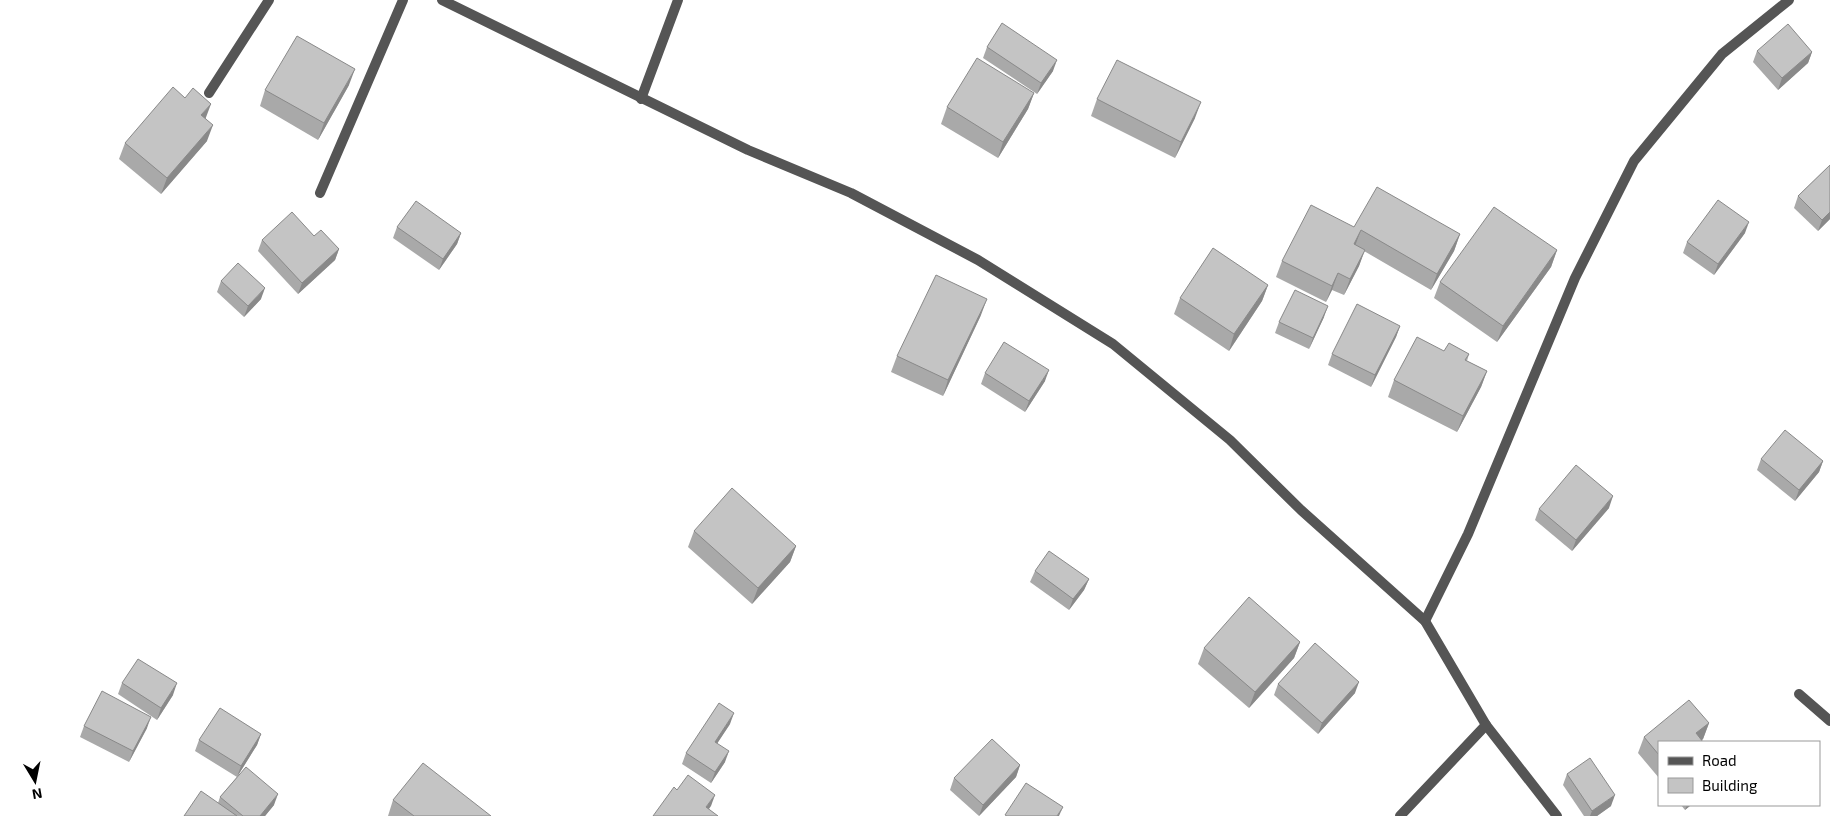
<svg xmlns="http://www.w3.org/2000/svg" width="1830" height="816" viewBox="0 0 1830 816" font-family="'Exo 2',sans-serif">
  <style>
    .lines { fill: none; stroke-linecap: round; stroke-linejoin: round }
    .lane { stroke: #555; stroke-width: 10 }
    .street { stroke: #555; stroke-width: 10 }
    .wall { fill: #a9a9a9 }
    .shaded-wall { fill: #898989 }
    .building { fill: #c4c4c4; stroke: #898989 }
  </style>
  <rect width="100%" height="100%" fill="#fff"/>
  <g class="lines">
    <!-- lane -->
    <path class="lane" d="M 209,93 L 269,0"/>
    <!-- street -->
    <g class="street">
      <path d="M 442,0 L 748,150 L 851,193 L 978,260 L 1113,344 L 1230,440 L 1301,510 L 1425,621 L 1486,725 L 1557,816"/>
      <path d="M 641,99 L 678,0"/>
      <path d="M 320,193 L 403,0"/>
      <path d="M 1425,621 L 1468,534 L 1575,278 L 1634,161 L 1722,54 L 1789,0"/>
      <path d="M 1799,694 L 1830,721"/>
      <path d="M 1400,816 L 1486,725"/>
    </g>
  </g>
  <!-- wall -->
  <g class="wall">
    <path d="M 987,47 L 1053,71 L 1037,94 L 983,58 Z"/>
    <path d="M 1757,51 L 1812,52 L 1808,63 L 1778,90 L 1753,62 Z"/>
    <path d="M 349,85 L 318,140 L 260,106 L 265,90 Z"/>
    <path d="M 1034,93 L 1028,109 L 998,158 L 941,124 L 947,107 Z"/>
    <path d="M 1097,99 L 1195,118 L 1175,158 L 1091,116 Z"/>
    <path d="M 206,118 L 207,141 L 161,194 L 119,159 L 125,143 Z"/>
    <path d="M 1830,165 L 1830,219 L 1818,231 L 1794,208 L 1798,196 Z"/>
    <path d="M 397,227 L 461,233 L 457,244 L 439,270 L 393,238 Z"/>
    <path d="M 1354,227 L 1460,234 L 1454,251 L 1431,290 L 1364,251 L 1359,266 L 1344,295 L 1332,290 L 1326,302 L 1276,277 L 1282,261 Z"/>
    <path d="M 1745,233 L 1714,275 L 1683,253 L 1687,242 Z"/>
    <path d="M 314,236 L 339,249 L 335,260 L 298,294 L 258,251 L 262,240 Z"/>
    <path d="M 1557,250 L 1551,267 L 1497,342 L 1434,298 L 1440,282 Z"/>
    <path d="M 221,281 L 261,299 L 244,317 L 217,292 Z"/>
    <path d="M 1268,285 L 1262,301 L 1229,351 L 1174,314 L 1180,298 Z"/>
    <path d="M 981,315 L 943,396 L 891,372 L 897,356 Z"/>
    <path d="M 1324,317 L 1309,349 L 1275,333 L 1279,322 Z"/>
    <path d="M 1400,326 L 1396,337 L 1371,387 L 1328,365 L 1332,354 Z"/>
    <path d="M 1444,351 L 1469,354 L 1467,361 L 1487,371 L 1481,387 L 1457,432 L 1388,397 L 1394,380 Z"/>
    <path d="M 985,373 L 1045,381 L 1025,412 L 981,384 Z"/>
    <path d="M 1761,459 L 1823,461 L 1819,472 L 1795,501 L 1757,470 Z"/>
    <path d="M 1609,508 L 1572,551 L 1535,520 L 1539,509 Z"/>
    <path d="M 694,531 L 796,546 L 790,562 L 752,604 L 688,547 Z"/>
    <path d="M 1035,571 L 1089,579 L 1084,590 L 1069,610 L 1030,582 Z"/>
    <path d="M 1300,642 L 1294,658 L 1249,708 L 1198,664 L 1204,648 Z"/>
    <path d="M 122,683 L 173,695 L 157,720 L 118,694 Z"/>
    <path d="M 1278,684 L 1355,693 L 1318,734 L 1274,695 Z"/>
    <path d="M 1709,723 L 1703,739 L 1702,740 L 1659,742 L 1659,778 L 1638,753 L 1644,737 Z"/>
    <path d="M 730,724 L 717,743 L 725,762 L 711,783 L 682,764 L 686,753 Z"/>
    <path d="M 84,726 L 147,728 L 129,762 L 80,737 Z"/>
    <path d="M 261,734 L 257,745 L 237,777 L 274,805 L 265,816 L 184,816 L 218,803 L 220,797 L 237,777 L 195,751 L 199,740 Z"/>
    <path d="M 1020,765 L 1016,777 L 979,816 L 950,790 L 954,778 Z"/>
    <path d="M 1567,774 L 1611,806 L 1597,816 L 1584,816 L 1563,785 Z"/>
    <path d="M 393,800 L 491,816 L 388,816 Z"/>
    <path d="M 1681,805 L 1691,805 L 1685,810 Z"/>
  </g>
  <!-- shaded-wall -->
  <g class="shaded-wall">
    <path d="M 1812,52 L 1808,63 L 1778,90 L 1782,78 Z"/>
    <path d="M 1057,60 L 1053,71 L 1037,94 L 1041,83 Z"/>
    <path d="M 355,69 L 349,85 L 318,140 L 324,123 Z"/>
    <path d="M 1034,93 L 1028,109 L 998,158 L 1003,142 Z"/>
    <path d="M 1201,102 L 1195,118 L 1175,158 L 1181,142 Z"/>
    <path d="M 211,104 L 205,120 L 201,115 Z"/>
    <path d="M 213,125 L 207,141 L 161,194 L 167,178 Z"/>
    <path d="M 1830,212 L 1830,219 L 1818,231 L 1822,220 Z"/>
    <path d="M 1749,222 L 1745,233 L 1714,275 L 1718,264 Z"/>
    <path d="M 1361,230 L 1355,246 L 1354,244 Z"/>
    <path d="M 461,233 L 457,244 L 439,270 L 443,259 Z"/>
    <path d="M 1460,234 L 1454,251 L 1431,290 L 1437,274 Z"/>
    <path d="M 339,249 L 335,260 L 298,294 L 302,283 Z"/>
    <path d="M 1365,250 L 1359,266 L 1344,295 L 1350,279 Z"/>
    <path d="M 1557,250 L 1551,267 L 1497,342 L 1503,326 Z"/>
    <path d="M 1338,273 L 1332,290 L 1326,302 L 1332,286 Z"/>
    <path d="M 1268,285 L 1262,301 L 1229,351 L 1234,334 Z"/>
    <path d="M 265,288 L 261,299 L 244,317 L 248,306 Z"/>
    <path d="M 987,299 L 981,315 L 943,396 L 948,380 Z"/>
    <path d="M 1328,306 L 1324,317 L 1309,349 L 1313,338 Z"/>
    <path d="M 1400,326 L 1396,337 L 1371,387 L 1375,375 Z"/>
    <path d="M 1049,370 L 1045,381 L 1025,412 L 1029,401 Z"/>
    <path d="M 1487,371 L 1481,387 L 1457,432 L 1463,416 Z"/>
    <path d="M 1823,461 L 1819,472 L 1795,501 L 1799,490 Z"/>
    <path d="M 1613,496 L 1609,508 L 1572,551 L 1576,540 Z"/>
    <path d="M 796,546 L 790,562 L 752,604 L 758,588 Z"/>
    <path d="M 1089,579 L 1084,590 L 1069,610 L 1073,599 Z"/>
    <path d="M 1300,642 L 1294,658 L 1249,708 L 1255,692 Z"/>
    <path d="M 1359,682 L 1355,693 L 1318,734 L 1322,723 Z"/>
    <path d="M 177,683 L 173,695 L 157,720 L 161,708 Z"/>
    <path d="M 734,713 L 730,724 L 711,753 L 715,742 Z"/>
    <path d="M 151,717 L 147,728 L 129,762 L 133,751 Z"/>
    <path d="M 1709,723 L 1703,739 L 1699,742 L 1696,733 Z"/>
    <path d="M 261,734 L 257,745 L 237,777 L 241,766 Z"/>
    <path d="M 729,751 L 725,762 L 711,783 L 715,772 Z"/>
    <path d="M 1020,765 L 1016,777 L 979,816 L 983,805 Z"/>
    <path d="M 278,794 L 274,805 L 265,816 L 260,816 Z"/>
    <path d="M 715,795 L 711,806 L 704,816 L 706,807 Z"/>
    <path d="M 1615,795 L 1611,806 L 1597,816 L 1590,816 L 1592,811 Z"/>
    <path d="M 1687,805 L 1691,805 L 1685,810 Z"/>
    <path d="M 1063,807 L 1059,816 L 1057,816 Z"/>
  </g>
  <!-- building -->
  <g class="building">
    <path d="M 1002,23 L 1057,60 L 1041,83 L 987,47 Z"/>
    <path d="M 1788,24 L 1812,52 L 1782,78 L 1757,51 Z"/>
    <path d="M 297,36 L 355,69 L 324,123 L 265,90 Z"/>
    <path d="M 977,58 L 1034,93 L 1003,142 L 947,107 Z"/>
    <path d="M 1117,60 L 1201,102 L 1181,142 L 1097,99 Z"/>
    <path d="M 173,87 L 185,98 L 193,88 L 211,104 L 201,115 L 213,125 L 167,178 L 125,143 Z"/>
    <path d="M 1830,165 L 1830,212 L 1822,220 L 1798,196 Z"/>
    <path d="M 1377,187 L 1460,234 L 1437,274 L 1361,230 L 1354,244 L 1365,250 L 1350,279 L 1338,273 L 1332,286 L 1282,261 L 1311,205 L 1354,227 Z"/>
    <path d="M 1718,200 L 1749,222 L 1718,264 L 1687,242 Z"/>
    <path d="M 416,201 L 461,233 L 443,259 L 397,227 Z"/>
    <path d="M 1494,207 L 1557,250 L 1503,326 L 1440,282 Z"/>
    <path d="M 292,212 L 314,236 L 321,230 L 339,249 L 302,283 L 262,240 Z"/>
    <path d="M 1213,248 L 1268,285 L 1234,334 L 1180,298 Z"/>
    <path d="M 238,263 L 265,288 L 248,306 L 221,281 Z"/>
    <path d="M 936,275 L 987,299 L 948,380 L 897,356 Z"/>
    <path d="M 1295,290 L 1328,306 L 1313,338 L 1279,322 Z"/>
    <path d="M 1357,304 L 1400,326 L 1375,375 L 1332,354 Z"/>
    <path d="M 1417,337 L 1444,351 L 1449,343 L 1469,354 L 1465,360 L 1487,371 L 1463,416 L 1394,380 Z"/>
    <path d="M 1004,342 L 1049,370 L 1029,401 L 985,373 Z"/>
    <path d="M 1785,430 L 1823,461 L 1799,490 L 1761,459 Z"/>
    <path d="M 1576,465 L 1613,496 L 1576,540 L 1539,509 Z"/>
    <path d="M 732,488 L 796,546 L 758,588 L 694,531 Z"/>
    <path d="M 1049,551 L 1089,579 L 1073,599 L 1035,571 Z"/>
    <path d="M 1249,597 L 1300,642 L 1255,692 L 1204,648 Z"/>
    <path d="M 1315,643 L 1359,682 L 1322,723 L 1278,684 Z"/>
    <path d="M 138,659 L 177,683 L 161,708 L 122,683 Z"/>
    <path d="M 102,691 L 151,717 L 133,751 L 84,726 Z"/>
    <path d="M 1689,700 L 1709,723 L 1696,733 L 1703,742 L 1659,742 L 1659,755 L 1644,737 Z"/>
    <path d="M 719,703 L 734,713 L 715,742 L 729,751 L 715,772 L 686,753 Z"/>
    <path d="M 220,708 L 261,734 L 241,766 L 199,740 Z"/>
    <path d="M 992,739 L 1020,765 L 983,805 L 954,778 Z"/>
    <path d="M 1590,758 L 1615,795 L 1592,811 L 1567,774 Z"/>
    <path d="M 423,763 L 491,816 L 414,816 L 393,800 Z"/>
    <path d="M 246,767 L 278,794 L 260,816 L 243,816 L 220,797 Z"/>
    <path d="M 688,775 L 715,795 L 706,807 L 718,816 L 653,816 L 674,787 L 677,790 Z"/>
    <path d="M 1026,783 L 1063,807 L 1057,816 L 1007,816 L 1005,815 Z"/>
    <path d="M 201,791 L 237,816 L 184,816 Z"/>
  </g>
  <!-- legend -->
  <rect x="1658" y="741" width="162" height="65" fill="#ffffff" stroke="#999999"/>
  <rect x="1668" y="757" width="25" height="8" fill="#555555" stroke="#999999"/>
  <text x="1702" y="766" font-size="15" fill="#000000">Road</text>
  <rect x="1668" y="778" width="25" height="15" fill="#c4c4c4" stroke="#999999"/>
  <text x="1702" y="791" font-size="15" fill="#000000">Building</text>
  <!-- north arrow -->
  <g transform="translate(35 781) rotate(170)" stroke="#ffffff" stroke-width="4" paint-order="stroke">
  <path d="M0-4L9 19L0 12L-9 19Z" fill="#000000"/>
  <text y="-8" font-size="14" font-weight="bold" text-anchor="middle" fill="#000000">N</text>
  </g>
</svg>
